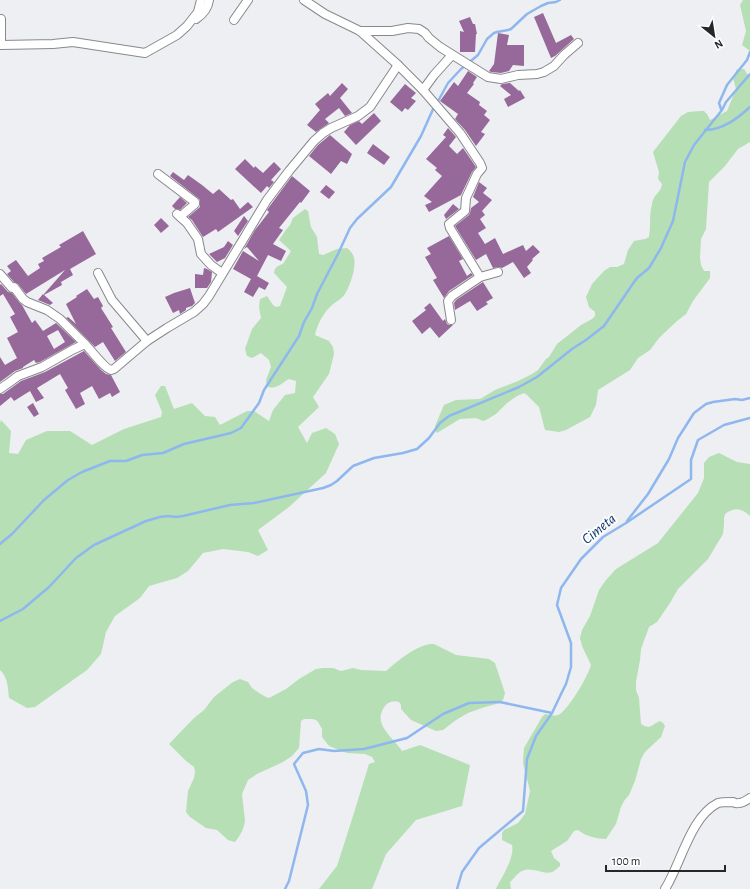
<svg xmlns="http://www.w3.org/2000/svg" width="750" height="889" viewBox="0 0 750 889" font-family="'Alegreya Sans',sans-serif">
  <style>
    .green { fill: #b6dfb5 }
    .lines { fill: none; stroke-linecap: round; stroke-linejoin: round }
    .stream { stroke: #8fb7ef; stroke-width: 2.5 }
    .building { fill: #97699b; fill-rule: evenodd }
    .street-casing { stroke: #88898b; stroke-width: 10 }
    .street { stroke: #fff; stroke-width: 8 }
    .labels { text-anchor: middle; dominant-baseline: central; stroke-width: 4; stroke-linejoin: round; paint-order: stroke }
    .water-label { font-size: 15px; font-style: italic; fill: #0e3466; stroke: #fcfdff }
  </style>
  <rect width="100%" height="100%" fill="#eeeff2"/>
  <!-- green -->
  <g class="green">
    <path d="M 743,0 L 750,0 L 750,51 L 742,45 L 746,31 L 740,5 Z"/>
    <path d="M 737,69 L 744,69 L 748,75 L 750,74 L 750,142 L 738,149 L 725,166 L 709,182 L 706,229 L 701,239 L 700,258 L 701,265 L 704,271 L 710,271 L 710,278 L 693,301 L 686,314 L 677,321 L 659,338 L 650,350 L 638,358 L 630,370 L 598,390 L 596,405 L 590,417 L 566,430 L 559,432 L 545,430 L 539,407 L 527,395 L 524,393 L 517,396 L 507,403 L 496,414 L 486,420 L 483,421 L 476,418 L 460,419 L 437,433 L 435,430 L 435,426 L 444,405 L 456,400 L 480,399 L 495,390 L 518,381 L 532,374 L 538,370 L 546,359 L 549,357 L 557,344 L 581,325 L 592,319 L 595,316 L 595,312 L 589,307 L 586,297 L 592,284 L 604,271 L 610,267 L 617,267 L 624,264 L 628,250 L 634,241 L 645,239 L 649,237 C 651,226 649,215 652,204 C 652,202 653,200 654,198 C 657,192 661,192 662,184 L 658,179 L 659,172 L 653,152 L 681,116 L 688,112 L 700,111 L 704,111 L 707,114 L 710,120 L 727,111 L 736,89 L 733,78 Z"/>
    <path d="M 305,209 L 308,211 L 311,227 L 317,237 L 319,254 L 323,255 L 337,249 L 347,248 C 349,250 352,252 353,255 C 358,265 350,285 345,294 C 341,300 334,302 329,308 C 322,315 317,326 315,335 L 329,341 L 333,347 L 334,354 L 329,374 L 313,397 L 319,407 L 298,427 L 307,443 L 312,433 L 326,428 L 335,434 L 339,444 L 326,473 L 289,507 L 258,530 L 268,550 L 258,556 L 248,552 L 223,549 L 203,553 L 188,571 L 177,578 L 149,586 L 140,598 L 115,616 L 106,632 L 101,654 L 87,670 L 35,707 L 27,708 L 9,698 C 8,688 8,677 0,670 L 0,423 L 1,420 L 11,431 L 9,453 L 18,454 L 26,440 L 47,431 L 70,431 L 92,445 L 124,429 L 161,417 L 162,412 L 155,395 L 161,386 L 165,386 L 174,409 L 192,403 L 205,416 L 215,417 L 220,425 L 247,411 L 254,411 L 269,421 L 273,410 L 285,395 L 295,393 L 296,381 L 289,379 C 283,382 275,391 267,386 L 266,380 L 271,367 L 269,360 L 261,353 L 252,358 L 247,356 L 245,349 L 252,329 L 261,318 L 259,307 L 260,299 L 267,296 L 273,305 L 276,307 L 280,306 L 287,287 L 274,273 C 275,267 277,266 283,264 L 291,251 L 279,240 L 285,231 L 290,225 L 293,218 Z"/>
    <path d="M 719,453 L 737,462 L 750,464 L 750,516 C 741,508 735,507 725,514 L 724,518 L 724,525 L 723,534 L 708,559 L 678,589 L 670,603 L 657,622 L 649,627 L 641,649 L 640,660 L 636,682 L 636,690 L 639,698 L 641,724 C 650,730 651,725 660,721 L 663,723 L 665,726 L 661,737 L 645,752 L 641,759 L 635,781 L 629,795 L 624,801 L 621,807 L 616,824 L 606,839 C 597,839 585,836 578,830 L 574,831 L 567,841 L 551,851 L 554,858 L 560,863 L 560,866 C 557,868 555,871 552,872 C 543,875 532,866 522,871 C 517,873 514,879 510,882 L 511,889 L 496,889 C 501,878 515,858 512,845 L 502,840 L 502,833 L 504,830 L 518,823 L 525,814 L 530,791 L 523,763 L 524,748 L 542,717 L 545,714 C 549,715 556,717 560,714 C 570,707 588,676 591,665 L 582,646 L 580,638 L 582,630 L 590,616 L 599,590 L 606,580 L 616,569 L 658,543 L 698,493 L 704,478 L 704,463 L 709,457 Z"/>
    <path d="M 430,644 L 434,644 L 456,655 L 489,659 L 495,663 L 505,693 L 503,700 L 496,704 L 482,708 L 468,713 L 456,720 L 443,730 L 436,731 L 411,720 L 401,709 L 401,705 L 399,702 C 394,700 388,702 385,706 C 371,724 394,738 402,751 L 420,745 L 470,765 L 462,806 L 416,820 L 386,854 L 372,889 L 319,889 L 337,866 L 353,816 L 369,764 L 375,762 L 372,757 L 365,754 L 347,753 L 329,746 L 322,737 L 322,729 L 318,722 L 316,720 L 312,719 L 304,719 L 301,721 L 299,748 L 292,756 L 283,762 L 257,774 L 248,780 L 242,794 L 245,821 C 244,829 240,836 235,842 L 228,840 L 217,830 L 206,828 L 190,817 L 186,812 L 188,791 L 194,778 L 195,771 L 194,767 L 186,761 L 169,744 L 194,718 L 204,710 L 214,697 L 233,682 L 240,679 L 248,682 L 252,688 L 259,693 L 266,697 L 269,698 L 286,689 L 299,679 L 316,669 L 323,668 L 333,668 L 341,671 L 353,668 L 361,670 L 386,671 C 399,660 412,648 430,644 Z"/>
  </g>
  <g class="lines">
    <!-- stream -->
    <g class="stream">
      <path d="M 437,103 L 448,83 L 461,69 L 478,55 L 487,39 L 494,33 L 497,32 L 508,30 L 511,29 L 527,14 L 541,6 L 548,3 L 556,2 L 560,0"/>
      <path d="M 721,109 L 719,103 L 727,85 L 747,60 L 750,52"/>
      <path d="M 705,130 C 723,130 738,118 750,107"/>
      <path d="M 627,521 L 648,494 L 669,459 L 678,438 L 694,413 L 706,404 L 713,402 L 735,399 L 742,400 L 750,398"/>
      <path d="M 0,544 L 12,534 L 44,500 L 68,480 L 82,472 L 110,461 L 126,461 L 142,455 L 163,453 L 184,444 L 231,433 L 241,428 L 259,403 L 264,390 L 299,336 L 304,322 L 312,308 L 317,294 L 338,254 L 350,228 L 357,219 L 391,187 L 421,136 L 434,107"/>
      <path d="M 0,621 L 23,609 L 49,587 L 76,558 L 94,545 L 146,521 L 160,517 L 168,516 L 176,517 L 183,516 L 230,505 L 254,503 L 323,488 L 331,485 L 337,481 L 353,466 L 374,458 L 403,453 L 417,449 L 429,438 L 440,423 L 449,416 L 519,387 L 537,377 L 572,349 L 586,340 L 604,326 L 632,285 L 637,278 L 649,268 L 661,248 L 673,221 L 685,162 L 694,145 L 722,110 L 726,102 L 750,74"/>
      <path d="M 285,889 L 289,881 L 308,805 L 306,791 L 294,764 L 303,753 L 319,749 L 334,751 L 364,749 L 407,738 L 443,714 L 469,703 L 500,702 L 552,713"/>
      <path d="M 457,889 L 462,872 L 479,848 L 523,811 L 527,759 L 536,736 L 552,713 L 562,692 L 566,684 L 571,667 L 571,643 L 557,605 L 561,588 L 581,559 L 603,537 L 626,523 L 691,479 L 691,460 L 698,440 L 724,425 L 750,418"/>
    </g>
  </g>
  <!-- building -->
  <g class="building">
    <path d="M 543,13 L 556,43 L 571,35 L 574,39 L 555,56 L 551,58 L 534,17 Z"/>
    <path d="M 470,17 L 473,24 L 475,24 L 477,34 L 476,34 L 475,52 L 460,52 L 460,31 L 464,32 L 459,21 Z"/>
    <path d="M 498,33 L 509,35 L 507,45 L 524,45 L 524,66 L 513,65 L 509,71 L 501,73 L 491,72 L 489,71 L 494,64 Z"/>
    <path d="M 468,71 L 477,77 L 473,83 L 474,84 L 467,93 L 480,102 L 479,105 L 487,111 L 484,115 L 490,120 L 481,132 L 485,134 L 476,146 L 465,130 L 455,119 L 458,114 L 440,101 L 454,82 L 458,86 Z"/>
    <path d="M 342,83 L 348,89 L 340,98 L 352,113 L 345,116 L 339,108 L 325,119 L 329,123 L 316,132 L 307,125 L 320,110 L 315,104 L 328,93 L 330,96 Z"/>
    <path d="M 510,83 L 519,91 L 520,90 L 525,98 L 508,107 L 504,99 L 511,95 L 500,86 L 502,84 Z"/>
    <path d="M 405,84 L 416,93 L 411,98 L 416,101 L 408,110 L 405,108 L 402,112 L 390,102 Z"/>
    <path d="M 374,113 L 381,121 L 356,145 L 344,132 L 350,125 L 359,121 L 362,124 Z"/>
    <path d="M 448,128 L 456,137 L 449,146 L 457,154 L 463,148 L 476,167 L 472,172 L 461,195 L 429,212 L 425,205 L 432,202 L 424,196 L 442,176 L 435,170 L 437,168 L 426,159 L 446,137 L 443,135 Z"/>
    <path d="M 330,135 L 352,154 L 347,164 L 341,161 L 331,174 L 309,156 L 318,145 Z"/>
    <path d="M 373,144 L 390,157 L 384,165 L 367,153 Z"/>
    <path d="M 245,159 L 254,168 L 255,166 L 263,173 L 274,162 L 281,169 L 271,180 L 274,182 L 269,188 L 267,186 L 261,193 L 235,169 Z"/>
    <path d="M 173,172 L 184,180 L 188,175 L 202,185 L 213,194 L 219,189 L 231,200 L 233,199 L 240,209 L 248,202 L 253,207 L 218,232 L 216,229 L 203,237 L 192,220 L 188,217 L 200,207 L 200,200 L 198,198 L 170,176 Z"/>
    <path d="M 292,176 L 310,191 L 301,203 L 300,202 L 279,228 L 283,230 L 273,244 L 286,251 L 281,261 L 268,255 L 257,276 L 269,283 L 265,290 L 259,287 L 253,297 L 244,292 L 251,279 L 233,269 L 243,251 L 259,261 L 247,247 L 244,249 L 255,230 L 269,212 L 267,210 L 272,203 Z"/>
    <path d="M 479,182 L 487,188 L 483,193 L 492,200 L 482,211 L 485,215 L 480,219 L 486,228 L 478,233 L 485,244 L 495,238 L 503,254 L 523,245 L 526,251 L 533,245 L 540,252 L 532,259 L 533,260 L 527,267 L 531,273 L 524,278 L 513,262 L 502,268 L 499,267 L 493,268 L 486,254 L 476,260 L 455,226 L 469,215 L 470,213 L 471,208 L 479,202 L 473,197 Z"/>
    <path d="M 326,185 L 335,192 L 329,199 L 320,192 Z"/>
    <path d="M 180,197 L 187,203 L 180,210 L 175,209 L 172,206 Z"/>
    <path d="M 453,204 L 459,209 L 446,219 L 444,215 Z"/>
    <path d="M 244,216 L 248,221 L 238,236 L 234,231 Z"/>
    <path d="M 161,218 L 169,226 L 161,233 L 154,225 Z"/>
    <path d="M 83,231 L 96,254 L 70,269 L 73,275 L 61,282 L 62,285 L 44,295 L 44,294 L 65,270 L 26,294 L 18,284 L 14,282 L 7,274 L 11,271 L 7,266 L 16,260 L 28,276 L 40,268 L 38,264 L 44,261 L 42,258 L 61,247 L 59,245 Z"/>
    <path d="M 449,236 L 463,259 L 459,261 L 467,276 L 471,273 L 473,275 L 449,291 L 444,298 L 433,280 L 437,278 L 425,257 L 431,254 L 427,248 Z"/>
    <path d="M 228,241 L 233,245 L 225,258 L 217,262 L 209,254 L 224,247 Z"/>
    <path d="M 204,268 L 207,269 L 212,272 L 211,282 L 207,288 L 195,288 L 195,274 L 203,275 Z"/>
    <path d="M 483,282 L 493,298 L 486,302 L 488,304 L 477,311 L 470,301 L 455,310 L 454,303 L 456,300 Z"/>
    <path d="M 1,284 L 8,292 L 12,293 L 19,302 L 22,305 L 32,323 L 35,320 L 43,331 L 56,323 L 76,342 L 40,362 L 36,363 L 34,360 L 23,367 L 23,368 L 15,371 L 0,382 L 0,357 L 5,365 L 17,358 L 7,338 L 18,332 L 10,317 L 15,314 L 3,294 L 0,296 L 0,285 ZM 58,330 L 65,342 L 54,349 L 47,336 Z"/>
    <path d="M 190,288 L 195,303 L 192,306 L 186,308 L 186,310 L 180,314 L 179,310 L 173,313 L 165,297 L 174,293 Z"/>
    <path d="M 87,289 L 94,299 L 98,297 L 103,306 L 101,308 L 113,327 L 111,328 L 126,352 L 115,361 L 103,342 L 95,347 L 66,318 L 68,317 L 76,324 L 66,304 L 77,297 L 76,296 Z"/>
    <path d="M 43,294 L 53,303 L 50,305 L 38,300 Z"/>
    <path d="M 430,303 L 443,321 L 445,319 L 447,324 L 449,325 L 453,325 L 439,338 L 430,327 L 422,334 L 412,321 L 426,310 L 424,308 Z"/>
    <path d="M 84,351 L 101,370 L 106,374 L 111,375 L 120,392 L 112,397 L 110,393 L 99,399 L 92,386 L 80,393 L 85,404 L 76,409 L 65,390 L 68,388 L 60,374 L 37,388 L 44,398 L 36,402 L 30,391 L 14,401 L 11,397 L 0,406 L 0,394 L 3,394 L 21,381 L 45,372 Z"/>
    <path d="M 33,403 L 39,414 L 34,417 L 27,407 Z"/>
  </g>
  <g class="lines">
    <defs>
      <g id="street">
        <path d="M 304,0 L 325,14 L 360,31 L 398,65 L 423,90 L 460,133 L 480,163 L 482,168 L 477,174 L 466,198 L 465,211 L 449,224 L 450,228 L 480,277 L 498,272"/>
        <path d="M 0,19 L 1,19 L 1,45 L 53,44 L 73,42 L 145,53 L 177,35 L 187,26 L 198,12 L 201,0"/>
        <path d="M 196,19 C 202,15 208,8 209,0"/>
        <path d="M 234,20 L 248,0"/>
        <path d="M 360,31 L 392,31 L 408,28 L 419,29 L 425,33 L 429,38 L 440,47 L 488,77 L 501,79 L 518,75 L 537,74 L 544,72 L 554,66 L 564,55 L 578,43"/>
        <path d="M 423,90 L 434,75 L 452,55"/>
        <path d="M 158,174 L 195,202 L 195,204 L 182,215 L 182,218"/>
        <path d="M 177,214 L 187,223 L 198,239 L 201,254 L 211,265 L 222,273"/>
        <path d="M 98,273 L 112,300 L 147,341"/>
        <path d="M 0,274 L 12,288 L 14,287 L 23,299 L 27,302 L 47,310 L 60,319 L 85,344"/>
        <path d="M 451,320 L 448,301 L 452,296 L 480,277"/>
        <path d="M 0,389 L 10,382 L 18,376 L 42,367 L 72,350 L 85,344 C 90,349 105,369 111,370 C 112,370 113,369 114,369 L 147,341 L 167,328 L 194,312 L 203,304 L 209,296 L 267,200 L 289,171 L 314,141 L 323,133 L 331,128 L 358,116 L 370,107 L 398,65"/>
        <path d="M 665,889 C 681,864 690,817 718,803 C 721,802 729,802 733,802 C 736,803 735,804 739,803 C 743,803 747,800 750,798"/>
      </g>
    </defs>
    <!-- street casing -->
    <use href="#street" class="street-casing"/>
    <!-- street -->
    <use href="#street" class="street"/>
  </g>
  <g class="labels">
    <!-- water labels -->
    <g class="water-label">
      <text transform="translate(599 529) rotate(-39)">Cimeta</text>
    </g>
  </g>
  <!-- north arrow -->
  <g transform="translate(714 36) rotate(150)" stroke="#fcfdff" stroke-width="3" paint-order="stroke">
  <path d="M0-3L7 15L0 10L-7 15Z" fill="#262627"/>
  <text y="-6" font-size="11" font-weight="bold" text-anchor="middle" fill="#262627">N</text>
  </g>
  <!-- scale -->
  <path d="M606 865v6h119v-6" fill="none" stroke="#262627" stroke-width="2"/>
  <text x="612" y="865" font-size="12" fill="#262627" stroke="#fcfdff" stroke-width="3" paint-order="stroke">100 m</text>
</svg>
